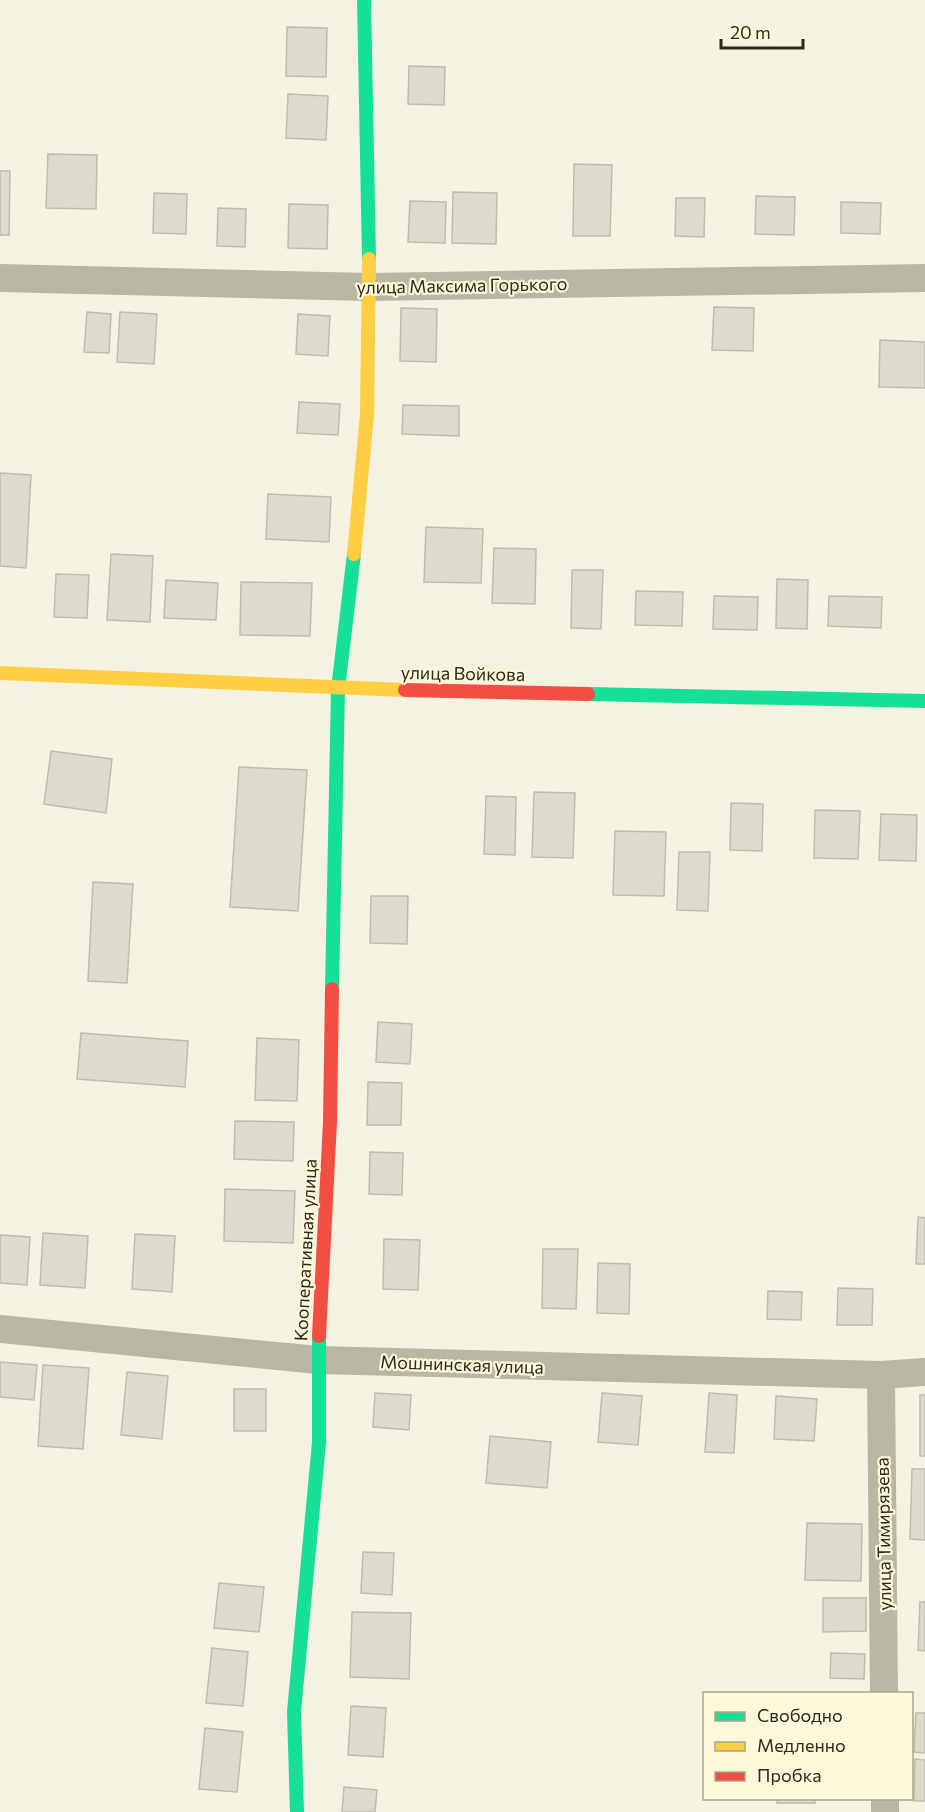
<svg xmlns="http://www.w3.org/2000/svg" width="925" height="1812" viewBox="0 0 925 1812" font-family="Commissioner,sans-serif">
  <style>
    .building { fill: #dedacd; stroke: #bfbcae; stroke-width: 1.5 }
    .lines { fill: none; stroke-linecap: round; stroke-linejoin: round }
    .street { stroke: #bab6a4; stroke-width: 28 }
    .fast { stroke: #16e098; stroke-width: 14 }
    .slow { stroke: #ffcf43; stroke-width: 14 }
    .jam { stroke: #f24e42; stroke-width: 14 }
    .labels { text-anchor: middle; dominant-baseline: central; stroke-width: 4.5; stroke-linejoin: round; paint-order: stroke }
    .street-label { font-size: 18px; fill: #2c291b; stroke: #fef8da }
  </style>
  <rect width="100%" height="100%" fill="#f6f2e2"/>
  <!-- building -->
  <g class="building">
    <path d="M 287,27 L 327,28 L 326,77 L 286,76 Z"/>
    <path d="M 409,66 L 445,67 L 444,105 L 408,104 Z"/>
    <path d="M 288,94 L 328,96 L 326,140 L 286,138 Z"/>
    <path d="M 48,154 L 97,155 L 96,209 L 46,208 Z"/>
    <path d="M 574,164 L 612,165 L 610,236 L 573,236 Z"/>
    <path d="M 0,171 L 10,171 L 9,235 L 0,235 Z"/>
    <path d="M 453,192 L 497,193 L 496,244 L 452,243 Z"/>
    <path d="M 154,193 L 187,194 L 186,234 L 153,233 Z"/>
    <path d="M 756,196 L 795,197 L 794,235 L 755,234 Z"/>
    <path d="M 676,198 L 705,198 L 704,237 L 675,236 Z"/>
    <path d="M 410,201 L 446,202 L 445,243 L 408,242 Z"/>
    <path d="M 841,202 L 881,203 L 880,234 L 841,233 Z"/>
    <path d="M 289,204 L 328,205 L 327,249 L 288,248 Z"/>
    <path d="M 218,208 L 246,209 L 245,247 L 217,246 Z"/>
    <path d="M 714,307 L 754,308 L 753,351 L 712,350 Z"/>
    <path d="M 401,308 L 437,309 L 436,362 L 400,361 Z"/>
    <path d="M 87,312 L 111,314 L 109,353 L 84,352 Z"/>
    <path d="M 120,312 L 157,314 L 154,364 L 117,362 Z"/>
    <path d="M 298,314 L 330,316 L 328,356 L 296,354 Z"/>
    <path d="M 880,340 L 925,342 L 925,388 L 879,387 Z"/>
    <path d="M 299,402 L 340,404 L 338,435 L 297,433 Z"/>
    <path d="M 403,405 L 459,406 L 459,436 L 402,434 Z"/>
    <path d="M 0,473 L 31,475 L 26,568 L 0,566 Z"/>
    <path d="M 268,494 L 331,497 L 329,542 L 266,539 Z"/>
    <path d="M 426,527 L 483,529 L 481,583 L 424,582 Z"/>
    <path d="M 494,548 L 536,549 L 535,604 L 492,603 Z"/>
    <path d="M 111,554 L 153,556 L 150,622 L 107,620 Z"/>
    <path d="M 572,570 L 603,570 L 601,629 L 571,628 Z"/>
    <path d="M 56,574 L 89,575 L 87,618 L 54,617 Z"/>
    <path d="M 777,579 L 808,580 L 807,629 L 776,628 Z"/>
    <path d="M 166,580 L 218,583 L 216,620 L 164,618 Z"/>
    <path d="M 241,582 L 312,583 L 310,636 L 240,635 Z"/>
    <path d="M 636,591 L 683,592 L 682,626 L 635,625 Z"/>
    <path d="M 714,596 L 758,597 L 757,630 L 713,629 Z"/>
    <path d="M 829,596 L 882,597 L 881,628 L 828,626 Z"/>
    <path d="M 51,751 L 112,759 L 106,813 L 44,804 Z"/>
    <path d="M 239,767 L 307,770 L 298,911 L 230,907 Z"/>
    <path d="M 534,792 L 575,793 L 573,858 L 532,857 Z"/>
    <path d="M 486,796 L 516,797 L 515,855 L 484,854 Z"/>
    <path d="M 731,803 L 763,804 L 762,851 L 730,850 Z"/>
    <path d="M 815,810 L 860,811 L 858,859 L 814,858 Z"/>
    <path d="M 881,814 L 917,815 L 916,861 L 879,860 Z"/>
    <path d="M 615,831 L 666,832 L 664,896 L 613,895 Z"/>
    <path d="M 679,852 L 710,852 L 708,911 L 677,910 Z"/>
    <path d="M 93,882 L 133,884 L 127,983 L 88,981 Z"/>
    <path d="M 371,896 L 408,896 L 407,944 L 370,943 Z"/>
    <path d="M 378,1022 L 412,1024 L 410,1064 L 376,1062 Z"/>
    <path d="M 81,1033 L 188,1041 L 185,1087 L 77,1079 Z"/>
    <path d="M 257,1038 L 299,1040 L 297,1101 L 255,1100 Z"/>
    <path d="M 368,1082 L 402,1083 L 401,1125 L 367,1125 Z"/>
    <path d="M 235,1121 L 294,1122 L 293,1161 L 234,1159 Z"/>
    <path d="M 370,1152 L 403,1153 L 402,1195 L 369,1194 Z"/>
    <path d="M 225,1189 L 295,1191 L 293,1243 L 224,1241 Z"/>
    <path d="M 918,1217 L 925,1218 L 925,1264 L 916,1264 Z"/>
    <path d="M 43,1233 L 88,1236 L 85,1288 L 40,1285 Z"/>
    <path d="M 135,1234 L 175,1236 L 172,1292 L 132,1289 Z"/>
    <path d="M 0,1235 L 30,1237 L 27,1285 L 0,1283 Z"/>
    <path d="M 384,1239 L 420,1240 L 418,1290 L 383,1289 Z"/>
    <path d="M 543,1249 L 578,1249 L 576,1309 L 542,1308 Z"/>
    <path d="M 598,1263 L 630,1264 L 629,1314 L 597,1313 Z"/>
    <path d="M 838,1288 L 873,1289 L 872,1325 L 837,1325 Z"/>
    <path d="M 768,1291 L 802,1292 L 801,1320 L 767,1319 Z"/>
    <path d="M 0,1362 L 37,1365 L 34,1400 L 0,1397 Z"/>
    <path d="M 43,1365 L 89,1368 L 83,1449 L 38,1446 Z"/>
    <path d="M 127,1372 L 168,1376 L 162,1439 L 121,1435 Z"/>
    <rect x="234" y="1389" width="32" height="42"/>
    <path d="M 375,1393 L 411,1395 L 409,1430 L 373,1427 Z"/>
    <path d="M 602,1393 L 642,1396 L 638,1445 L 598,1442 Z"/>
    <path d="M 709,1393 L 737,1395 L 734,1453 L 705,1452 Z"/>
    <rect x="920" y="1395" width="5" height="61"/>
    <path d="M 776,1396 L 817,1399 L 814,1441 L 774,1439 Z"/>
    <path d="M 490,1436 L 551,1442 L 547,1488 L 486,1483 Z"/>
    <path d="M 912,1469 L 925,1469 L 925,1540 L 910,1539 Z"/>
    <path d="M 807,1523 L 862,1524 L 861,1581 L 805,1580 Z"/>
    <path d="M 363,1552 L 394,1553 L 392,1595 L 361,1593 Z"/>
    <path d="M 219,1583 L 264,1587 L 259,1632 L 214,1628 Z"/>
    <path d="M 823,1598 L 866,1598 L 866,1631 L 823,1632 Z"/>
    <path d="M 920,1602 L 925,1602 L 925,1651 L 918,1650 Z"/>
    <path d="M 352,1612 L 411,1613 L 409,1679 L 350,1677 Z"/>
    <path d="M 212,1648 L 248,1652 L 243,1706 L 206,1703 Z"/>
    <path d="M 831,1653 L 865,1654 L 864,1679 L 830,1678 Z"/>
    <path d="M 351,1706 L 386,1708 L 383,1757 L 348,1755 Z"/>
    <path d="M 916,1713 L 925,1713 L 925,1753 L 914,1752 Z"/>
    <path d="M 205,1728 L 243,1732 L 237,1792 L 199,1789 Z"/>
    <path d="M 915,1759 L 925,1760 L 925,1801 L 914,1801 Z"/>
    <path d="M 344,1787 L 377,1790 L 375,1812 L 342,1812 Z"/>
    <rect x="777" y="1798" width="38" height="5"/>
  </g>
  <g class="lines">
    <!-- street -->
    <g class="street">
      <path d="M 0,278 L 369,287 L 925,278"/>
      <path d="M 0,1329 L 318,1360 L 881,1375 L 925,1372"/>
      <path d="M 881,1375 L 884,1694"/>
      <path d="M 885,1798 L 885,1812"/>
    </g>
    <!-- fast -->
    <g class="fast">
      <path d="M 364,0 L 369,259"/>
      <path d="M 588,694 L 925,701"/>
      <path d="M 332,989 L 338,689 L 354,554"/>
      <path d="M 297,1812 L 294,1712 L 319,1442 L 319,1336"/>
    </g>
    <!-- slow -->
    <g class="slow">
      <path d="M 354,554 L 367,414 L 369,259"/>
      <path d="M 0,673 L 405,690"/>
    </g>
    <!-- jam -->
    <g class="jam">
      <path d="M 405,690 L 588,694"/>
      <path d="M 319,1336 L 330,1122 L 332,989"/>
    </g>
  </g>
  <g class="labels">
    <!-- street labels -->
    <g class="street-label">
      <text transform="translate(462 285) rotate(-1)">улица Максима Горького</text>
      <text transform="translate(463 673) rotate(1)">улица Войкова</text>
      <text transform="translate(305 1250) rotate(-87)">Кооперативная улица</text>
      <text transform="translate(462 1364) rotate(2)">Мошнинская улица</text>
      <text transform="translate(883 1534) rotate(-91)">улица Тимирязева</text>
    </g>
  </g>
  <!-- legend -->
  <rect x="703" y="1692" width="210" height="108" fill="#fef8da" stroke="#aaa58e" stroke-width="1.5"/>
  <rect x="715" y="1712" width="30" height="9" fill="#16e098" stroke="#aaa58e" stroke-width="1.5"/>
  <text x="757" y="1722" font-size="18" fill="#2c291b">Свободно</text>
  <rect x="715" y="1742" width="30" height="9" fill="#ffcf43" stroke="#aaa58e" stroke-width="1.5"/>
  <text x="757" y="1752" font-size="18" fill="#2c291b">Медленно</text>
  <rect x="715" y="1772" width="30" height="9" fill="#f24e42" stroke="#aaa58e" stroke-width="1.5"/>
  <text x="757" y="1782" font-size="18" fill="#2c291b">Пробка</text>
  <!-- scale -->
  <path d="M721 39v9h82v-9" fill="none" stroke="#2c291b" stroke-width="3"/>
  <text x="730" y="39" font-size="18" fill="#2c291b" stroke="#fef8da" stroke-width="4.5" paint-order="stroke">20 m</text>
</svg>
